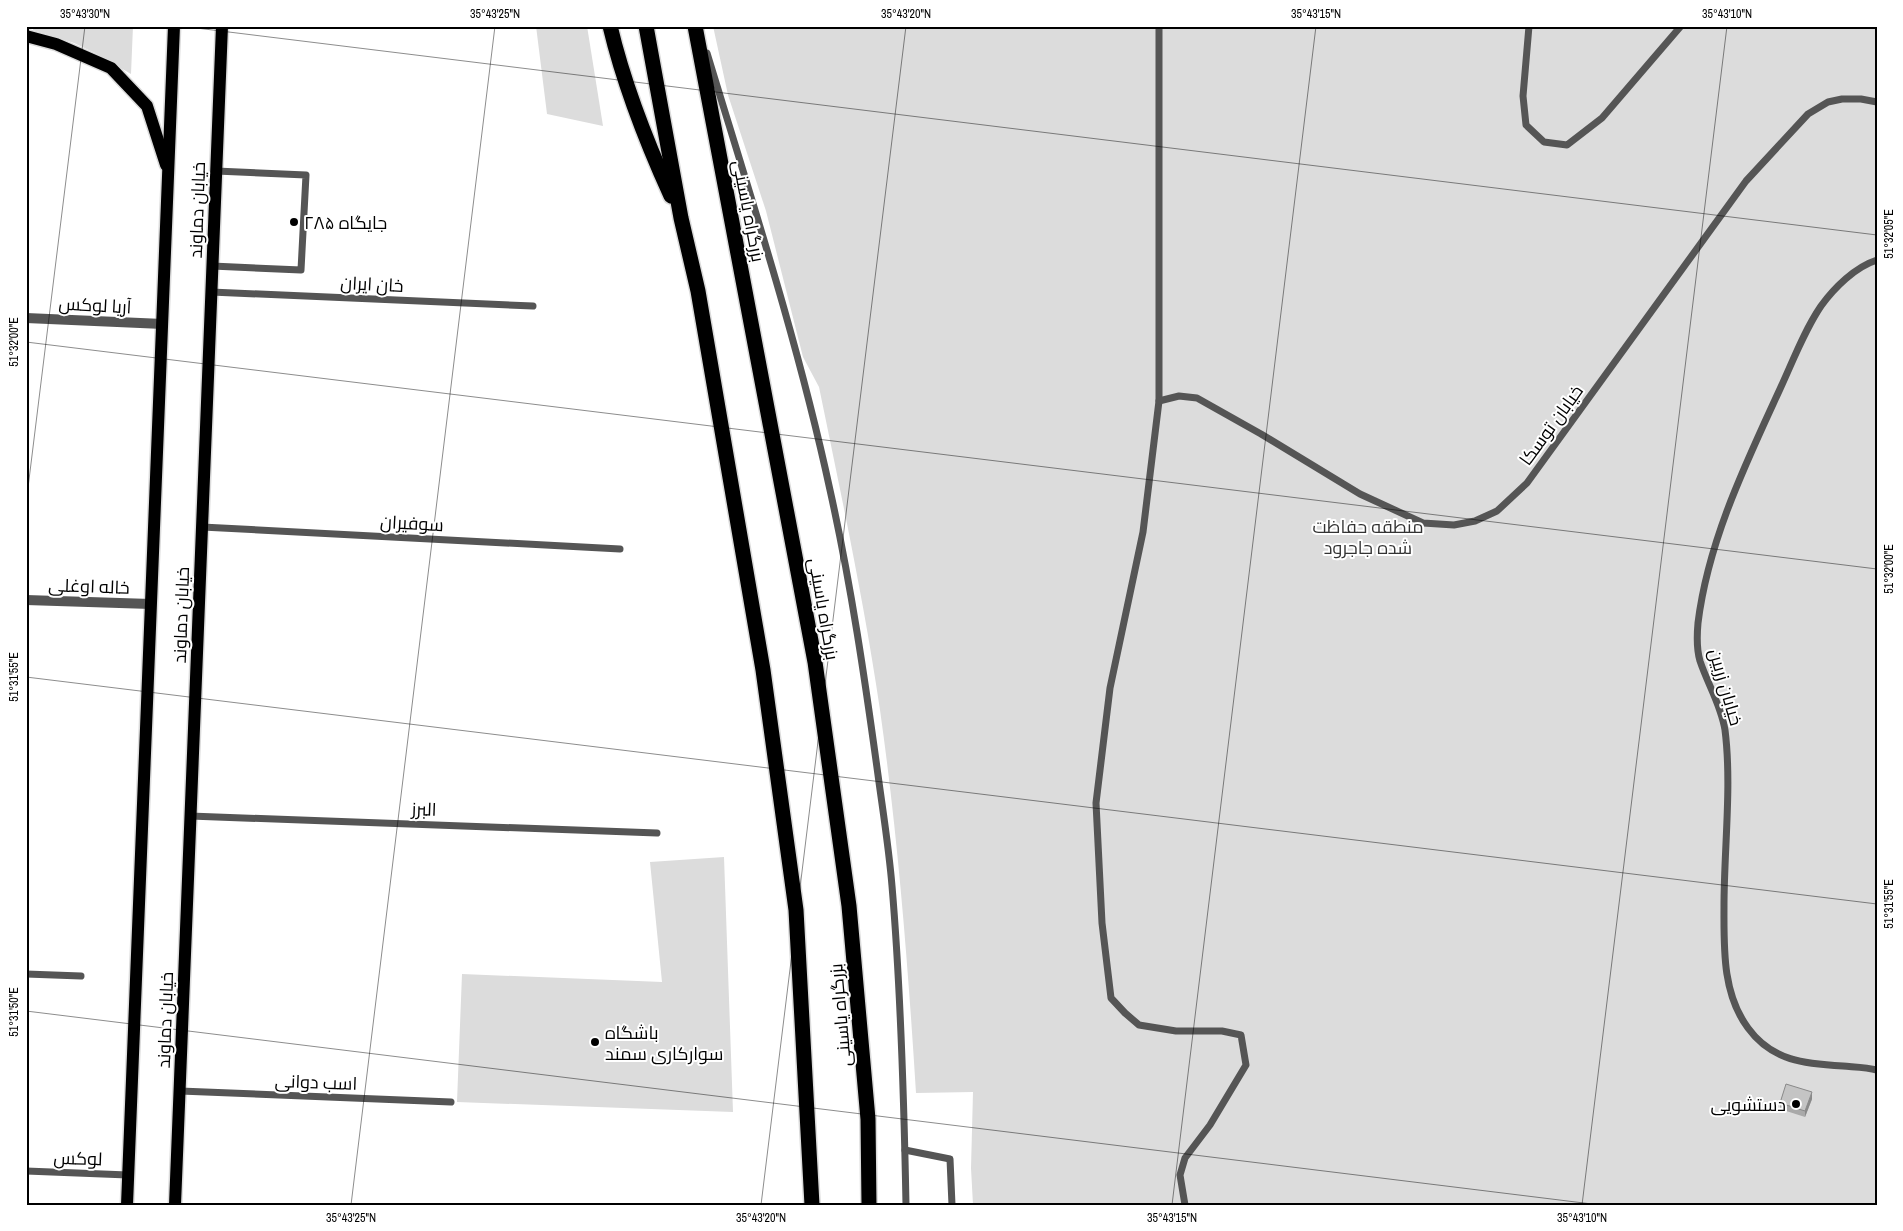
<svg xmlns="http://www.w3.org/2000/svg" width="1903" height="1231" viewBox="0 0 1903 1231" font-family="'Archivo Narrow',Cairo,sans-serif">
  <style>
    .green { fill: #dcdcdc }
    .lines { fill: none; stroke-linecap: round; stroke-linejoin: round }
    .primary-casing { stroke: #dbdbdb; stroke-width: 15 }
    .highway-casing { stroke: #dbdbdb; stroke-width: 18 }
    .lane { stroke: #555; stroke-width: 7 }
    .street { stroke: #555; stroke-width: 10 }
    .primary { stroke: #000; stroke-width: 12 }
    .highway { stroke: #000; stroke-width: 15 }
    .wall { fill: #a9a9a9 }
    .shaded-wall { fill: #898989 }
    .building { fill: #c4c4c4; stroke: #898989 }
    .ticks { fill: none; stroke: #000; stroke-width: 1; stroke-opacity: 0.45 }
    .poi-dot { fill: #000; stroke: #fff; stroke-width: 2 }
    .labels { text-anchor: middle; dominant-baseline: central; stroke-width: 4; stroke-linejoin: round; paint-order: stroke }
    .street-label { font-size: 18px; fill: #000; stroke: #fff }
    .poi-label { font-size: 18px; fill: #000; stroke: #fff; text-anchor: start }
    .park-label { font-size: 18px; fill: #333; stroke: #fff }
    .neatline { fill: none; stroke: #000; stroke-width: 2 }
    .ticks-label { font-size: 12px; text-anchor: middle; fill: #000 }
  </style>
  <rect width="100%" height="100%" fill="#fff"/>
  <!-- green -->
  <g class="green">
    <path d="M 34,26 L 133,26 L 131,74 L 95,53 L 74,43 L 33,30 Z"/>
    <path d="M 536,26 L 587,26 L 603,126 L 547,114 Z"/>
    <path d="M 713,26 L 1877,26 L 1877,1205 L 973,1205 L 971,1168 L 973,1092 L 916,1093 C 908,965 898,837 880,710 C 864,601 841,494 819,387 L 803,357 L 766,211 L 728,95 Z"/>
    <path d="M 724,857 L 733,1112 L 457,1102 L 462,974 L 662,982 L 650,862 Z"/>
  </g>
  <g class="lines">
    <defs>
      <g id="primary">
        <path d="M 26,36 L 56,44 L 111,68 L 147,106 L 166,165"/>
        <path d="M 127,1205 L 174,26"/>
        <path d="M 175,1205 L 222,26"/>
      </g>
      <g id="highway">
        <path d="M 610,26 C 624,85 646,141 671,196"/>
        <path d="M 646,26 L 681,218 L 698,291 L 763,670 L 796,910 L 812,1205"/>
        <path d="M 695,26 L 815,662 L 849,906 L 868,1119 L 869,1205"/>
      </g>
    </defs>
    <!-- primary casing -->
    <use href="#primary" class="primary-casing"/>
    <!-- highway casing -->
    <use href="#highway" class="highway-casing"/>
    <!-- lane -->
    <g class="lane">
      <path d="M 1159,26 L 1159,401 L 1143,532 L 1110,688 L 1096,803 L 1102,923 L 1111,998 L 1125,1013 L 1139,1025 L 1176,1031 L 1222,1031 L 1241,1035 L 1246,1065 L 1210,1125 L 1185,1158 L 1180,1175 L 1185,1205"/>
      <path d="M 1529,26 L 1523,96 L 1526,125 L 1544,142 L 1567,145 L 1602,118 L 1681,26"/>
      <path d="M 707,53 C 751,198 798,342 830,490 C 851,584 865,680 878,775 C 883,812 889,849 892,886 C 901,992 904,1099 906,1205"/>
      <path d="M 1877,260 C 1855,267 1834,288 1821,306 C 1804,331 1793,361 1780,389 C 1746,463 1708,541 1698,623 C 1697,634 1697,651 1700,661 C 1708,685 1721,705 1725,730 C 1732,785 1724,849 1724,906 C 1724,947 1722,993 1748,1028 C 1772,1061 1805,1064 1843,1066 C 1854,1067 1866,1067 1877,1070"/>
      <path d="M 212,266 L 301,270 L 306,175 L 216,171"/>
      <path d="M 211,292 L 533,306"/>
      <path d="M 1159,401 L 1179,396 L 1197,398 L 1261,434 L 1360,494 L 1423,523 L 1454,525 L 1475,521 L 1497,511 L 1527,483 L 1746,181 L 1808,114 L 1828,102 L 1842,99 L 1861,99 L 1877,102"/>
      <path d="M 202,527 L 620,549"/>
      <path d="M 190,816 L 657,833"/>
      <path d="M 26,974 L 81,976"/>
      <path d="M 180,1091 L 451,1102"/>
      <path d="M 905,1150 L 950,1159 L 952,1205"/>
      <path d="M 26,1171 L 128,1175"/>
    </g>
    <!-- street -->
    <g class="street">
      <path d="M 26,318 L 163,324"/>
      <path d="M 26,600 L 151,604"/>
    </g>
    <!-- primary -->
    <use href="#primary" class="primary"/>
    <!-- highway -->
    <use href="#highway" class="highway"/>
  </g>
  <!-- wall -->
  <path class="wall" d="M 1812,1099 L 1805,1117 L 1780,1109 L 1780,1103 Z"/>
  <!-- shaded-wall -->
  <path class="shaded-wall" d="M 1812,1092 L 1812,1099 L 1805,1117 L 1805,1111 Z"/>
  <!-- building -->
  <path class="building" d="M 1786,1084 L 1812,1092 L 1805,1111 L 1780,1103 Z"/>
  <!-- ticks -->
  <path class="ticks" d="M 180,26 L 1877,235M 26,342 L 1877,569M 26,504 L 85,26M 26,677 L 1877,904M 26,1011 L 1600,1205M 351,1205 L 495,26M 761,1205 L 906,26M 1172,1205 L 1316,26M 1582,1205 L 1727,26"/>
  <!-- markers -->
  <g class="poi-dot">
    <circle cx="294" cy="222" r="5"/>
    <circle cx="595" cy="1042" r="5"/>
    <circle cx="1796" cy="1104" r="5"/>
  </g>
  <g class="labels">
    <!-- street labels -->
    <g class="street-label">
      <text transform="translate(197 210) rotate(-88)">خیابان دماوند</text>
      <text transform="translate(749 211) rotate(79)">بزرگراه یاسینی</text>
      <text transform="translate(372 284) rotate(3)">خان ایران</text>
      <text transform="translate(95 305) rotate(3)">آریا لوکس</text>
      <text transform="translate(1551 425) rotate(-54)">خیابان توسکا</text>
      <text transform="translate(412 523) rotate(3)">سوفیران</text>
      <text transform="translate(89 586) rotate(2)">خاله اوغلی</text>
      <text transform="translate(824 609) rotate(80)">بزرگراه یاسینی</text>
      <text transform="translate(181 615) rotate(-88)">خیابان دماوند</text>
      <text transform="translate(1726 687) rotate(74)">خیابان زربین</text>
      <text transform="translate(424 809) rotate(2)">البرز</text>
      <text transform="translate(840 1015) rotate(-95)">بزرگراه یاسینی</text>
      <text transform="translate(165 1020) rotate(-88)">خیابان دماوند</text>
      <text transform="translate(316 1082) rotate(2)">اسب دوانی</text>
      <text transform="translate(78 1158) rotate(2)">لوکس</text>
    </g>
    <!-- poi labels -->
    <g class="poi-label">
      <text x="304" y="222">جایگاه ۲۸۵</text>
      <text x="605" y="1032">باشگاه<tspan x="605" dy="21">سوارکاری سمند</tspan></text>
      <text x="1786" y="1104" text-anchor="end">دستشویی</text>
    </g>
    <!-- park labels -->
    <g class="park-label">
      <text x="1368" y="526">منطقه حفاظت<tspan x="1368" dy="21">شده جاجرود</tspan></text>
    </g>
  </g>
  <!-- border -->
  <rect width="1903" height="1231" fill="none" stroke="#ffffff" stroke-width="55"/>
  <rect x="28" y="28" width="1848" height="1176" class="neatline"/>
  <g class="ticks-label">
    <text x="85" y="18">35°43'30"N</text>
    <text x="495" y="18">35°43'25"N</text>
    <text x="906" y="18">35°43'20"N</text>
    <text x="1316" y="18">35°43'15"N</text>
    <text x="1727" y="18">35°43'10"N</text>
    <text transform="translate(1889 234) rotate(-90)" y="4">51°32'05"E</text>
    <text transform="translate(14 342) rotate(-90)" y="4">51°32'00"E</text>
    <text transform="translate(1889 569) rotate(-90)" y="4">51°32'00"E</text>
    <text transform="translate(14 677) rotate(-90)" y="4">51°31'55"E</text>
    <text transform="translate(1889 904) rotate(-90)" y="4">51°31'55"E</text>
    <text transform="translate(14 1012) rotate(-90)" y="4">51°31'50"E</text>
    <text x="351" y="1222">35°43'25"N</text>
    <text x="761" y="1222">35°43'20"N</text>
    <text x="1172" y="1222">35°43'15"N</text>
    <text x="1582" y="1222">35°43'10"N</text>
  </g>
</svg>
